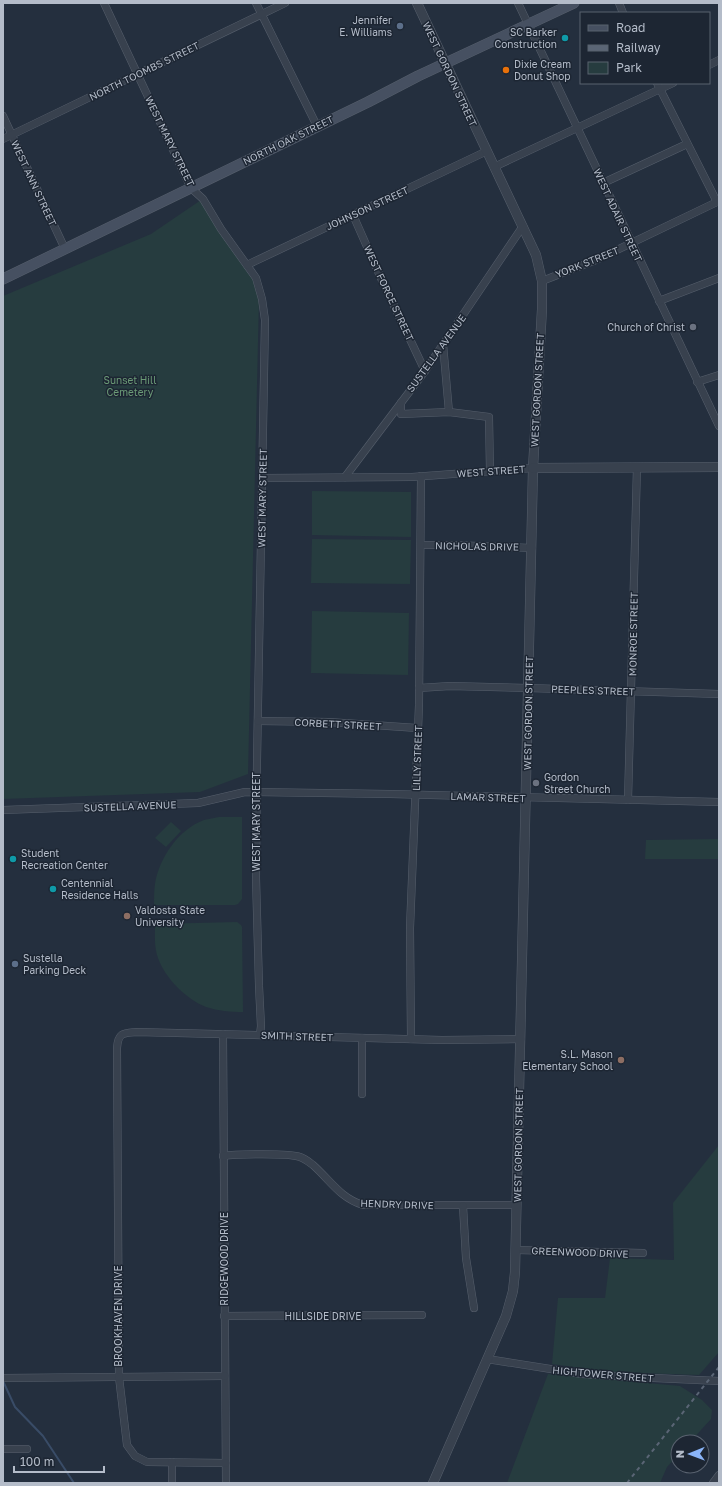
<svg xmlns="http://www.w3.org/2000/svg" width="722" height="1486" viewBox="0 0 722 1486" font-family="'Golos Text',sans-serif">
  <style>
    .green { fill: #263c3f }
    .lines { fill: none; stroke-linecap: round; stroke-linejoin: round }
    .stream { stroke: #394c67; stroke-width: 2 }
    .minor-casing { stroke: #565f6c; stroke-width: 8 }
    .tertiary-casing { stroke: #565f6c; stroke-width: 10 }
    .secondary-casing { stroke: #565f6c; stroke-width: 11 }
    .minor { stroke: #38414e; stroke-width: 7 }
    .tertiary { stroke: #38414e; stroke-width: 9 }
    .secondary { stroke: #465061; stroke-width: 10 }
    .rail { stroke: #5a6575; stroke-width: 2; stroke-dasharray: 4 4; stroke-linecap: butt }
    .service-dot { fill: #5c6f8a; stroke: #1d2633; stroke-width: 1.5 }
    .culture-dot { fill: #0f9aa8; stroke: #1d2633; stroke-width: 1.5 }
    .food-dot { fill: #e8710a; stroke: #1d2633; stroke-width: 1.5 }
    .worship-dot { fill: #6b7280; stroke: #1d2633; stroke-width: 1.5 }
    .education-dot { fill: #8d6e63; stroke: #1d2633; stroke-width: 1.5 }
    .labels { text-anchor: middle; dominant-baseline: central; stroke-width: 3; stroke-linejoin: round; paint-order: stroke }
    .poi-label { font-size: 10px; fill: #b4bcc9; stroke: #1d2633; text-anchor: start }
    .street-label { font-size: 10px; fill: #b4bcc9; stroke: #1d2633 }
    .park-label { font-size: 10px; fill: #6b9a76; stroke: #1d2633 }
  </style>
  <rect width="100%" height="100%" fill="#242f3e"/>
  <!-- green -->
  <g class="green">
    <path d="M 201,200 L 221,234 L 253,280 L 259,298 L 248,774 L 200,792 L 3,799 L 3,296 L 151,234 Z"/>
    <path d="M 312,491 L 411,492 L 411,537 L 312,535 Z"/>
    <path d="M 312,539 L 411,540 L 410,584 L 311,583 Z"/>
    <path d="M 312,611 L 409,613 L 408,675 L 311,673 Z"/>
    <path d="M 219,817 L 242,817 L 242,899 L 238,904 L 235,905 L 154,905 C 154,898 154,890 155,884 C 159,858 179,829 204,820 C 209,819 214,818 219,817 Z"/>
    <path d="M 171,822 L 181,831 L 166,847 L 155,838 Z"/>
    <path d="M 719,839 L 719,859 L 645,859 L 646,840 Z"/>
    <path d="M 237,922 L 241,925 L 242,927 L 243,1012 C 231,1012 218,1011 206,1007 C 186,999 165,978 158,958 C 154,947 155,935 155,924 Z"/>
    <path d="M 719,1145 L 719,1352 L 699,1375 L 612,1372 L 552,1364 L 558,1298 L 605,1298 L 610,1258 L 674,1260 L 673,1203 Z"/>
    <path d="M 548,1374 L 680,1386 L 702,1400 L 712,1410 L 711,1419 L 690,1442 L 678,1442 L 678,1455 L 667,1467 L 660,1483 L 507,1483 Z"/>
  </g>
  <g class="lines">
    <!-- stream -->
    <path class="stream" d="M 3,1381 L 15,1407 L 43,1436 L 74,1483"/>
    <defs>
      <g id="minor">
        <path d="M 104,3 L 191,188 L 203,199 L 221,229 L 256,278 L 262,299 L 265,320 L 257,761 L 256,878 L 259,986 L 261,1026 L 260,1035"/>
        <path d="M 256,3 L 317,126"/>
        <path d="M 518,3 L 719,426"/>
        <path d="M 619,3 L 623,13"/>
        <path d="M 709,65 L 719,60"/>
        <path d="M 657,83 L 717,202"/>
        <path d="M 3,116 L 65,249"/>
        <path d="M 3,139 L 285,3"/>
        <path d="M 494,167 L 673,83"/>
        <path d="M 603,183 L 687,144"/>
        <path d="M 353,215 L 380,276 L 425,371"/>
        <path d="M 247,265 L 487,151"/>
        <path d="M 542,281 L 596,260 L 719,201"/>
        <path d="M 659,301 L 719,278"/>
        <path d="M 443,344 L 449,412"/>
        <path d="M 697,382 L 719,375"/>
        <path d="M 401,403 L 401,414 L 449,412 L 489,417 L 490,471"/>
        <path d="M 345,477 L 425,371 L 523,226"/>
        <path d="M 263,478 L 412,477 L 533,468"/>
        <path d="M 421,545 L 454,545 L 532,548"/>
        <path d="M 419,688 L 450,686 L 528,688 L 719,694"/>
        <path d="M 258,721 L 329,722 L 417,728"/>
        <path d="M 628,800 L 637,467"/>
        <path d="M 3,810 L 198,803 L 245,792 L 390,794 L 719,802"/>
        <path d="M 223,1034 L 226,1483"/>
        <path d="M 362,1038 L 362,1094"/>
        <path d="M 411,1039 L 410,928 L 419,705 L 421,476"/>
        <path d="M 223,1156 C 235,1154 290,1153 300,1157 C 304,1158 309,1162 313,1165 C 330,1180 340,1198 363,1205 L 517,1205"/>
        <path d="M 463,1206 L 466,1258 L 474,1308"/>
        <path d="M 516,1250 L 643,1253"/>
        <path d="M 224,1316 L 422,1315"/>
        <path d="M 487,1359 L 582,1374 L 632,1377 L 719,1381"/>
        <path d="M 3,1378 L 225,1376"/>
        <path d="M 3,1449 L 27,1449"/>
        <path d="M 226,1463 L 147,1462 L 135,1456 L 127,1445 L 119,1377 L 117,1048 C 118,1032 124,1033 137,1032 L 442,1040 L 521,1039"/>
        <path d="M 172,1483 L 172,1462"/>
        <path d="M 713,1483 L 719,1475"/>
      </g>
      <g id="tertiary">
        <path d="M 417,3 L 536,255 L 542,281 L 542,309 L 533,468 L 515,1272 L 513,1291 L 506,1316 L 433,1483"/>
        <path d="M 533,468 L 719,467"/>
      </g>
      <path id="secondary" d="M 3,279 L 368,102 L 418,76 L 574,3"/>
    </defs>
    <!-- minor casing -->
    <use href="#minor" class="minor-casing"/>
    <!-- tertiary casing -->
    <use href="#tertiary" class="tertiary-casing"/>
    <!-- secondary casing -->
    <use href="#secondary" class="secondary-casing"/>
    <!-- minor -->
    <use href="#minor" class="minor"/>
    <!-- tertiary -->
    <use href="#tertiary" class="tertiary"/>
    <!-- secondary -->
    <use href="#secondary" class="secondary"/>
    <!-- rail -->
    <path class="rail" d="M 627,1483 L 719,1367"/>
  </g>
  <!-- markers -->
  <g class="service-dot">
    <circle cx="400" cy="26" r="4"/>
    <circle cx="15" cy="964" r="4"/>
  </g>
  <g class="culture-dot">
    <circle cx="565" cy="38" r="4"/>
    <circle cx="13" cy="859" r="4"/>
    <circle cx="53" cy="889" r="4"/>
  </g>
  <circle class="food-dot" cx="506" cy="70" r="4"/>
  <g class="worship-dot">
    <circle cx="693" cy="327" r="4"/>
    <circle cx="536" cy="783" r="4"/>
  </g>
  <g class="education-dot">
    <circle cx="127" cy="916" r="4"/>
    <circle cx="621" cy="1060" r="4"/>
  </g>
  <g class="labels">
    <!-- poi labels -->
    <g class="poi-label">
      <text x="392" y="20" text-anchor="end">Jennifer<tspan x="392" dy="12">E. Williams</tspan></text>
      <text x="557" y="32" text-anchor="end">SC Barker<tspan x="557" dy="12">Construction</tspan></text>
      <text x="514" y="64">Dixie Cream<tspan x="514" dy="12">Donut Shop</tspan></text>
      <text x="685" y="327" text-anchor="end">Church of Christ</text>
      <text x="544" y="777">Gordon<tspan x="544" dy="12">Street Church</tspan></text>
      <text x="21" y="853">Student<tspan x="21" dy="12">Recreation Center</tspan></text>
      <text x="61" y="883">Centennial<tspan x="61" dy="12">Residence Halls</tspan></text>
      <text x="135" y="910">Valdosta State<tspan x="135" dy="12">University</tspan></text>
      <text x="23" y="958">Sustella<tspan x="23" dy="12">Parking Deck</tspan></text>
      <text x="613" y="1054" text-anchor="end">S.L. Mason<tspan x="613" dy="12">Elementary School</tspan></text>
    </g>
    <!-- street labels -->
    <g class="street-label">
      <text transform="translate(144 71) rotate(-26)">NORTH TOOMBS STREET</text>
      <text transform="translate(450 74) rotate(65)">WEST GORDON STREET</text>
      <text transform="translate(288 140) rotate(-26)">NORTH OAK STREET</text>
      <text transform="translate(170 141) rotate(64)">WEST MARY STREET</text>
      <text transform="translate(34 183) rotate(65)">WEST ANN STREET</text>
      <text transform="translate(367 208) rotate(-25)">JOHNSON STREET</text>
      <text transform="translate(618 215) rotate(65)">WEST ADAIR STREET</text>
      <text transform="translate(587 262) rotate(-22)">YORK STREET</text>
      <text transform="translate(389 293) rotate(65)">WEST FORCE STREET</text>
      <text transform="translate(436 353) rotate(-54)">SUSTELLA AVENUE</text>
      <text transform="translate(537 390) rotate(-87)">WEST GORDON STREET</text>
      <text transform="translate(491 471) rotate(-4)">WEST STREET</text>
      <text transform="translate(262 498) rotate(-89)">WEST MARY STREET</text>
      <text transform="translate(477 546) rotate(1)">NICHOLAS DRIVE</text>
      <text transform="translate(633 634) rotate(-89)">MONROE STREET</text>
      <text transform="translate(593 690) rotate(2)">PEEPLES STREET</text>
      <text transform="translate(528 713) rotate(-89)">WEST GORDON STREET</text>
      <text transform="translate(338 724) rotate(3)">CORBETT STREET</text>
      <text transform="translate(417 758) rotate(-88)">LILLY STREET</text>
      <text transform="translate(488 797) rotate(2)">LAMAR STREET</text>
      <text transform="translate(130 806) rotate(-2)">SUSTELLA AVENUE</text>
      <text transform="translate(256 822) rotate(-90)">WEST MARY STREET</text>
      <text transform="translate(297 1036) rotate(2)">SMITH STREET</text>
      <text transform="translate(518 1145) rotate(-89)">WEST GORDON STREET</text>
      <text transform="translate(397 1204) rotate(2)">HENDRY DRIVE</text>
      <text transform="translate(580 1252) rotate(2)">GREENWOOD DRIVE</text>
      <text transform="translate(224 1259) rotate(-90)">RIDGEWOOD DRIVE</text>
      <text transform="translate(118 1316) rotate(-90)">BROOKHAVEN DRIVE</text>
      <text x="323" y="1316">HILLSIDE DRIVE</text>
      <text transform="translate(603 1374) rotate(5)">HIGHTOWER STREET</text>
    </g>
    <!-- park labels -->
    <g class="park-label">
      <text x="130" y="380">Sunset Hill<tspan x="130" dy="12">Cemetery</tspan></text>
    </g>
  </g>
  <!-- border -->
  <rect width="722" height="1486" fill="none" stroke="#b4bcc9" stroke-width="8"/>
  <!-- legend -->
  <rect x="580" y="12" width="130" height="72" fill="#1d2633" stroke="#59626f"/>
  <rect x="588" y="25" width="20" height="6" fill="#465061" stroke="#59626f"/>
  <text x="616" y="32" font-size="12" fill="#b4bcc9">Road</text>
  <rect x="588" y="45" width="20" height="6" fill="#5a6575" stroke="#59626f"/>
  <text x="616" y="52" font-size="12" fill="#b4bcc9">Railway</text>
  <rect x="588" y="62" width="20" height="12" fill="#263c3f" stroke="#59626f"/>
  <text x="616" y="72" font-size="12" fill="#b4bcc9">Park</text>
  <!-- north arrow -->
  <g transform="translate(690 1454) rotate(269)"><circle r="19" fill="#1d2633" stroke="#59626f"/>
  <path d="M0-3L7 15L0 10L-7 15Z" fill="#8ab4f8"/>
  <text y="-6" font-size="11" font-weight="bold" text-anchor="middle" fill="#b4bcc9">N</text>
  </g>
  <!-- scale -->
  <path d="M14 1466v6h90v-6" fill="none" stroke="#b4bcc9" stroke-width="2"/>
  <text x="20" y="1466" font-size="12" fill="#b4bcc9" stroke="#1d2633" stroke-width="3" paint-order="stroke">100 m</text>
</svg>
